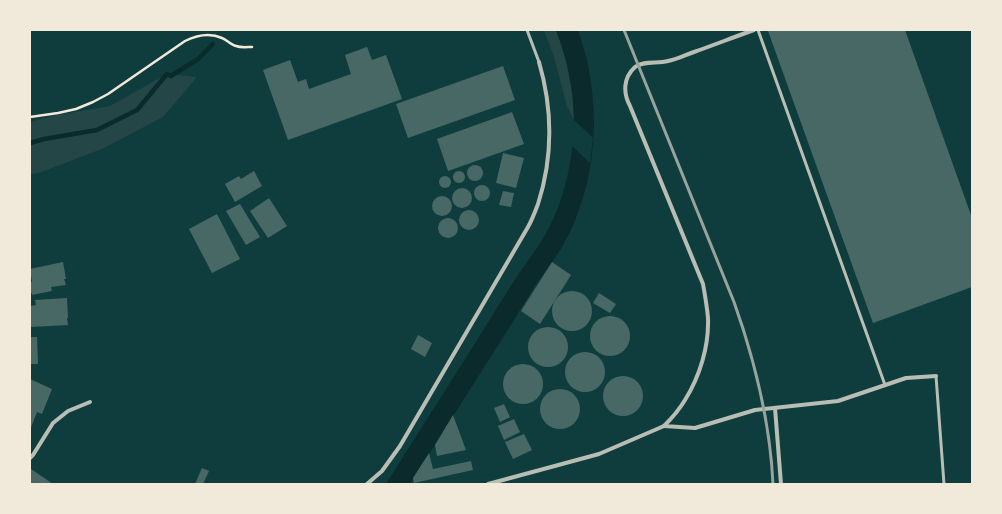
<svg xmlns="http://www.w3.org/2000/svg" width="1002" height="514" viewBox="0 0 1002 514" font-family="'Nunito Sans',sans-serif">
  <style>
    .green { fill: #244646 }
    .water { fill: #0a2a2b }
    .pier { fill: #0f3d3e }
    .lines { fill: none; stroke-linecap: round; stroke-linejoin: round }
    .stream { stroke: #0a2a2b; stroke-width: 4.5 }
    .building { fill: #486865 }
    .path { stroke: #f1e9da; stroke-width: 2.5 }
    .service { stroke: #b8beb3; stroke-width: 3 }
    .minor { stroke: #b8beb3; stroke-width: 4 }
    .rail { stroke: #97a49c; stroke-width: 3 }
  </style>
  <rect width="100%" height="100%" fill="#0f3d3e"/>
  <!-- green -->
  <g class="green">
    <path d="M 544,30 L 556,30 C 567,59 573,89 574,120 L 567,106 L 554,57 Z"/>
    <path d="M 167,74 L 197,77 L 163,117 L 104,148 L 39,173 L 30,174 L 30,122 L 52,116 L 110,106 Z"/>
  </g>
  <!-- water -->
  <path class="water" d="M 556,30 L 578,30 C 583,45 588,61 590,77 C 600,133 591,197 562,247 C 554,260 545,272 536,284 C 527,299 518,313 509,328 C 476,380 443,432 410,484 L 386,484 C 420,430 455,375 489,321 C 499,305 508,290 518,275 C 527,262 536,250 544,237 C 570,193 580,130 570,79 C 567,62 562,46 556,30 Z"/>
  <!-- pier -->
  <path class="pier" d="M 574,120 L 593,138 L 590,163 L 572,146 Z"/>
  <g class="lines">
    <!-- stream -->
    <path class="stream" d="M 30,143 L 44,139 L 97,130 L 137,110 L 167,74 L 171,76 L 198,59 L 213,44"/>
  </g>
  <!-- building -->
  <g class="building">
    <path d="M 771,30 L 905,30 L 972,218 L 972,287 L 873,323 L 768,31 Z"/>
    <path d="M 367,47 L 372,60 L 386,55 L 402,99 L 288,140 L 263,70 L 290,60 L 298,82 L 306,79 L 309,89 L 351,74 L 345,55 Z"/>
    <path d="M 503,66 L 515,100 L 408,138 L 396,104 Z"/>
    <path d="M 512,112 L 524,144 L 448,171 L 437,139 Z"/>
    <path d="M 503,153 L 524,158 L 516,188 L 496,183 Z"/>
    <circle cx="475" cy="173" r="8"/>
    <circle cx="459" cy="177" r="6"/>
    <path d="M 254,171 L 262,186 L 235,202 L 225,184 L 239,176 L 241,179 Z"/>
    <circle cx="445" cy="182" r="6"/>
    <circle cx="482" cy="193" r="8"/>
    <circle cx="462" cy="198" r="10"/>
    <path d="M 503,191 L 514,193 L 511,207 L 499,205 Z"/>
    <circle cx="442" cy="206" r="10"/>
    <path d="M 269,198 L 287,226 L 268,238 L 250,211 Z"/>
    <path d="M 240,204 L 260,237 L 246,245 L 226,211 Z"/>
    <circle cx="469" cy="220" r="10"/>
    <path d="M 217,214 L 240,259 L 212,273 L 189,229 Z"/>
    <circle cx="448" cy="228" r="10"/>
    <path d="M 63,262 L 66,279 L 64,279 L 66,285 L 51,287 L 52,291 L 32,295 L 32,293 L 30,294 L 30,282 L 32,282 L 30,269 Z"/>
    <path d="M 552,262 L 571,275 L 540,324 L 521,311 Z"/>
    <circle cx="572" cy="311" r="20"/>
    <path d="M 599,293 L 616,304 L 610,313 L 593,303 Z"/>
    <path d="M 67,298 L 68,318 L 67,318 L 68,325 L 30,327 L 30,306 L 36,305 L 35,300 Z"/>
    <circle cx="610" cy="336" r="20"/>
    <circle cx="548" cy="347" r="20"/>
    <path d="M 418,335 L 432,343 L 425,357 L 411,349 Z"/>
    <path d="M 30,337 L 37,337 L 38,364 L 30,364 Z"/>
    <circle cx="585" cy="372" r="20"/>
    <circle cx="523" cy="384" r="20"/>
    <circle cx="623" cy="396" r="20"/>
    <path d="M 30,379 L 52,389 L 42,414 L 37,412 L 30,430 Z"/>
    <circle cx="560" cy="409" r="20"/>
    <path d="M 504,404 L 510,417 L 500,422 L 494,408 Z"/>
    <path d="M 453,415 L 466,450 L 437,456 L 435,445 Z"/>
    <path d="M 514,419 L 520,432 L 504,440 L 498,426 Z"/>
    <path d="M 524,434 L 532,450 L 513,459 L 505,442 Z"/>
    <path d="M 429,453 L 433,469 L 471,461 L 473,470 L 414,483 L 413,478 Z"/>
    <path d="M 202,468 L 209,471 L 203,484 L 195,484 Z"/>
    <path d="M 31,469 L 53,484 L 30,484 L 30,470 Z"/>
  </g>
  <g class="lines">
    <!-- path -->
    <path class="path" d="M 30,117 L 58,113 L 76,109 L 93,102 L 108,94 L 185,41 C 197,35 209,32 222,38 C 227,40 231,45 236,46 C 241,48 247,47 252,47"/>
    <!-- service -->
    <g class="service">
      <path d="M 527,30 L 539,62"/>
      <path d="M 758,30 L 885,385"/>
      <path d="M 936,376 L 944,484"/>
    </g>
    <!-- minor -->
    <g class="minor">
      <path d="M 754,30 C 734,37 714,45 694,52 C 685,55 677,59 668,61 C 657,64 644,60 635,67 C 623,78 623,93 630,106 L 703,284 C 705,295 707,307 708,318 C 709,346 700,376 685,400 C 679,410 672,418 664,426 L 695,428 L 755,410 L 838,401 L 906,378 L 936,376"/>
      <path d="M 775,408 L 781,484"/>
      <path d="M 30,458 L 33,455 L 53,423 L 68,411 L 90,402"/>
      <path d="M 367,484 L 382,471 L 400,446 L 528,227 C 532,220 535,212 538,204 C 553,157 553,110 539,62"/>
      <path d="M 488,484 L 599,454 L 664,426"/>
    </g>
    <!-- rail -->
    <path class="rail" d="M 624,30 L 734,302 C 755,361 770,421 773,484"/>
  </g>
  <!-- border -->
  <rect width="1002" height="514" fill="none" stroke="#f1e9da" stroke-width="62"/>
</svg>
